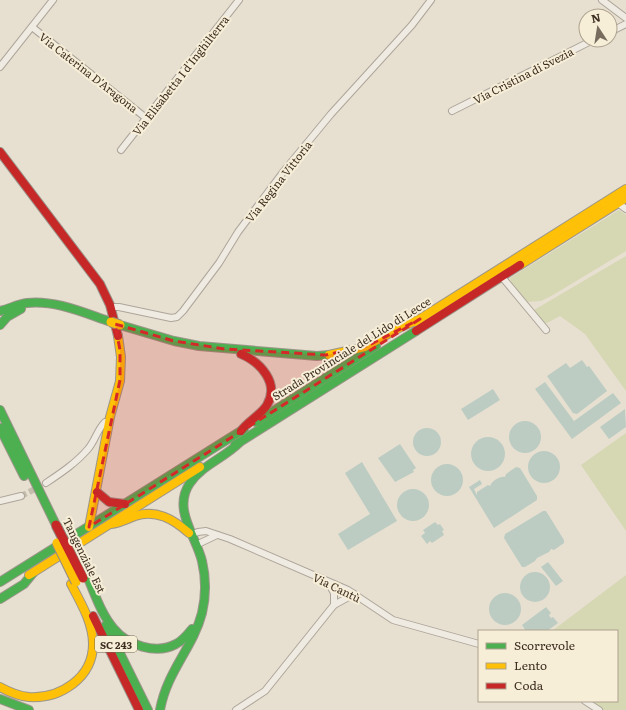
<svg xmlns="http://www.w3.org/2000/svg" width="626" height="710" viewBox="0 0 626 710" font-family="Literata,serif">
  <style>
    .green { fill: #d6d7b3 }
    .water { fill: #bcccc2 }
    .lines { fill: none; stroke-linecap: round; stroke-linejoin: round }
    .street-tunnel { stroke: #c5bcae; stroke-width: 6; stroke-dasharray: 6 3; stroke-linecap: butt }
    .street-casing { stroke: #ada599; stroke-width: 8 }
    .fast-casing { stroke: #9c958a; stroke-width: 10 }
    .slow-casing { stroke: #9c958a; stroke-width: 10 }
    .jam-casing { stroke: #9c958a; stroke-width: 10 }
    .street { stroke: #efebe3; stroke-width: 6 }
    .fast { stroke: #4caf50; stroke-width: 8 }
    .slow { stroke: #ffc107; stroke-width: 8 }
    .jam { stroke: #c62828; stroke-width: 8 }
    .slow-bridge-casing { stroke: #928b80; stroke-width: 11; stroke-linecap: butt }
    .jam-bridge-casing { stroke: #928b80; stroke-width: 11; stroke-linecap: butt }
    .slow-bridge { stroke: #ffc107; stroke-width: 9 }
    .jam-bridge { stroke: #c62828; stroke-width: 9 }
    .marked { fill: #d62828; fill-opacity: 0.2; stroke: #d62828; stroke-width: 3; stroke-dasharray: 8 5; stroke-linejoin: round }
    .labels { text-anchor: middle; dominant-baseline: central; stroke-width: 4; stroke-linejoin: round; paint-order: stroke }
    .shield { fill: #f7eed8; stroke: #756857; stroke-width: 1 }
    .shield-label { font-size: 10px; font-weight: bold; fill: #3d2e20 }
    .street-label { font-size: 11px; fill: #3d2e20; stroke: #f7eed8 }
  </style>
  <rect width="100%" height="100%" fill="#e7e0d1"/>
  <!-- green -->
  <g class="green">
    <path d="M 619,210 L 626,215 L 626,251 L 553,295 L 541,301 L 526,302 L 511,283 L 510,278 Z"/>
    <path d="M 626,256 L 626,391 L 585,334 L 560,316 L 547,323 L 543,323 L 534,310 Z"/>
    <path d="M 626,433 L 626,531 L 581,465 Z"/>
    <path d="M 626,575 L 626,710 L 603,710 L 590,701 L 617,701 L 617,631 L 552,631 Z"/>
  </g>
  <!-- water -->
  <g class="water">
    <path d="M 582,360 L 587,367 L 589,366 L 607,391 L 577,414 L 573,413 L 547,376 L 566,363 L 570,368 Z"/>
    <path d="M 545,382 L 574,421 L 613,393 L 621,403 L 572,439 L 535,389 Z"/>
    <path d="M 493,389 L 500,400 L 468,420 L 461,409 Z"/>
    <path d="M 625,409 L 626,427 L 609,439 L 600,427 Z"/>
    <circle cx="525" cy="437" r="16"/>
    <circle cx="427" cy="442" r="14"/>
    <circle cx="488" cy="454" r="17"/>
    <path d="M 400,444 L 416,468 L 413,470 L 414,472 L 395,482 L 378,458 Z"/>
    <circle cx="544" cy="467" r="16"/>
    <path d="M 362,462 L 397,521 L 348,550 L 338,534 L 370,514 L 345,473 Z"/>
    <circle cx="447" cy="480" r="16"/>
    <path d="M 516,467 L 520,468 L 537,496 L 537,500 L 494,528 L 469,487 L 480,480 L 482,484 L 474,489 L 477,495 L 477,492 L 488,485 L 490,486 C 492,481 500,476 505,477 L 506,474 Z"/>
    <circle cx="413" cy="505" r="16"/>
    <path d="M 543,511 L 546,511 L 564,540 L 564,543 L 554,550 L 551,549 L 549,552 L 537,558 L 535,561 L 525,567 L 522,567 L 504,538 L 505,534 Z"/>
    <path d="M 435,522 L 438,525 L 440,524 L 444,530 L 442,531 L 444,535 L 432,543 L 430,541 L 427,544 L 421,536 L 425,533 L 423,530 Z"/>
    <path d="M 548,562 L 563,581 L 556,586 L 541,567 Z"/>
    <circle cx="535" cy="587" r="15"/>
    <circle cx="505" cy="609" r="16"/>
    <path d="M 546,607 L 551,613 L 549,615 L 551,618 L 553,617 L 558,623 L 547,631 L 526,631 L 522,625 Z"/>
  </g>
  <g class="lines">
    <!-- street-tunnel -->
    <path class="street-tunnel" d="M 21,496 L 39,487"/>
    <defs>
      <g id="street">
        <path d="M 602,0 L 626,18"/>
        <path d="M 32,27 L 146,118"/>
        <path d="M 610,32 L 626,24"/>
        <path d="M 0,67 L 53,0"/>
        <path d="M 452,111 L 593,40"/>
        <path d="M 121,150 L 239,0"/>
        <path d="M 618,203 L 626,209"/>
        <path d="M 502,277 L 546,330"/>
        <path d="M 111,307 L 119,307 L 171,318 L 177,317 L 183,311 L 219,263 L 238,232 L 284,171 L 331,114 L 412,25 L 431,0"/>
        <path d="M 46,483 C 61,473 76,463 88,449 C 95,441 97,430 105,422 L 109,423"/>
        <path d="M 0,501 L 21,496"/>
        <path d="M 191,535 L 198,532 L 206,531 L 230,539 L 348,590 L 393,620 L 479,644"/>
        <path d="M 196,545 L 217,535"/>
        <path d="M 328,582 L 334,593 L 334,605"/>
        <path d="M 585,701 L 599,710"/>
        <path d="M 236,710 L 265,691 L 334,605 L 354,594"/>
      </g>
      <g id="fast">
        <path d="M 0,311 C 9,309 18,304 27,303 C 56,300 84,313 111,322"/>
        <path d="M 0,325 L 7,317 L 21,309"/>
        <path d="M 120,325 L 174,341 L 199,346 L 317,356 L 329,355"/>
        <path d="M 0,410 L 56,525"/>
        <path d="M 256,422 L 376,346"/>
        <path d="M 0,428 L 24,476"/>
        <path d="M 235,445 L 416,331"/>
        <path d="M 87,576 C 95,594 101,614 114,629 C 127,645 156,655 176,644 C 182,641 188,634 192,629"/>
        <path d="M 0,582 L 244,429"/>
        <path d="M 0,599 L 24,584 L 33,573"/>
        <path d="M 106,625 L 148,710"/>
        <path d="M 0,699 L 29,710"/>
        <path d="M 160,710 C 167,671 193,648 202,613 C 206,596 206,578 202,561 C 196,536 172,509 190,483 C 201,466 224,458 239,443"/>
      </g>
      <g id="slow">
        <path d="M 520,265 L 626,198"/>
        <path d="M 415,322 L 626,189"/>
        <path d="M 329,355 L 365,347 L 401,327 L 420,319"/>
        <path d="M 111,524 C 120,523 127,519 135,516 C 156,509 173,519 189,533"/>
        <path d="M 89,527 L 110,417 L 120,381 L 121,357 L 118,336"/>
        <path d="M 29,575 L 200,467"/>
        <path d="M 0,687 C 9,692 18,696 29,697 C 60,699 93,678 93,644 C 93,623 81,603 71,584"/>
      </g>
      <g id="jam">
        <path d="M 0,152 L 100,284 L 110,305 L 118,336"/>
        <path d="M 416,331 L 520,265"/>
        <path d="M 241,354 C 260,362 280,383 267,405 C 261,415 248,421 241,431"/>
        <path d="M 97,492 L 109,502 L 125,504"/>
        <path d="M 93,616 L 139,710"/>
      </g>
    </defs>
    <!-- street casing -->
    <use href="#street" class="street-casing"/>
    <!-- fast casing -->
    <use href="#fast" class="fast-casing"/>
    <!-- slow casing -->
    <use href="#slow" class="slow-casing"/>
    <!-- jam casing -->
    <use href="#jam" class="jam-casing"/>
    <!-- street -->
    <use href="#street" class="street"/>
    <!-- fast -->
    <use href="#fast" class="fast"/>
    <!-- slow -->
    <use href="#slow" class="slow"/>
    <!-- jam -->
    <use href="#jam" class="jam"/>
    <defs>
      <g id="slow-bridge">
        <path d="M 111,322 L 120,325"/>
        <path d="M 57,543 L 76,582"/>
      </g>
      <path id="jam-bridge" d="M 56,525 L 83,578"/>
    </defs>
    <!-- slow-bridge casing -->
    <use href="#slow-bridge" class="slow-bridge-casing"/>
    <!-- jam-bridge casing -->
    <use href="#jam-bridge" class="jam-bridge-casing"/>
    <!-- slow-bridge -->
    <use href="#slow-bridge" class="slow-bridge"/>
    <!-- jam-bridge -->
    <use href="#jam-bridge" class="jam-bridge"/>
  </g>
  <!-- marked area -->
  <path class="marked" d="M 420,319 L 89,527 L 120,380 L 120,350 L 115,324 L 174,341 L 225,349 L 326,355 L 369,345 Z"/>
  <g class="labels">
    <!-- shield labels -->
    <rect class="shield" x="95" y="636" width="42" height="16" rx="3"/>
    <g class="shield-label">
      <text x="116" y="644">SC 243</text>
    </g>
    <!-- street labels -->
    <g class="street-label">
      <text transform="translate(89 72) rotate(38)">Via Caterina D'Aragona</text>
      <text transform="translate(180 75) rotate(-52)">Via Elisabetta I d'Inghilterra</text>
      <text transform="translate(523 75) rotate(-27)">Via Cristina di Svezia</text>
      <text transform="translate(278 181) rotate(-52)">Via Regina Vittoria</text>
      <text transform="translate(351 348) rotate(-32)">Strada Provinciale del Lido di Lecce</text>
      <text transform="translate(85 555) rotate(64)">Tangenziale Est</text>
      <text transform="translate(337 587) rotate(26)">Via Cantù</text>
    </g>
  </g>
  <!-- legend -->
  <rect x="478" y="630" width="140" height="72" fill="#f7eed8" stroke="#ada18e"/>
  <rect x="486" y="643" width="20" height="6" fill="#4caf50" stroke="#ada18e"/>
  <text x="514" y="650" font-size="12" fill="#3d2e20">Scorrevole</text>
  <rect x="486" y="663" width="20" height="6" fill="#ffc107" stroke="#ada18e"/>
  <text x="514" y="670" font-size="12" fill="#3d2e20">Lento</text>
  <rect x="486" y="683" width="20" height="6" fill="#c62828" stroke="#ada18e"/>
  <text x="514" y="690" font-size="12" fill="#3d2e20">Coda</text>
  <!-- north arrow -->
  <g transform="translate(598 28) rotate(348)"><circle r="19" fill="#f7eed8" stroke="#ada18e"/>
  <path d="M0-3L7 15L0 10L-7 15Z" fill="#786c5e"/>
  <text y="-6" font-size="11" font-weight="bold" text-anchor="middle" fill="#3d2e20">N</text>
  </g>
</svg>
